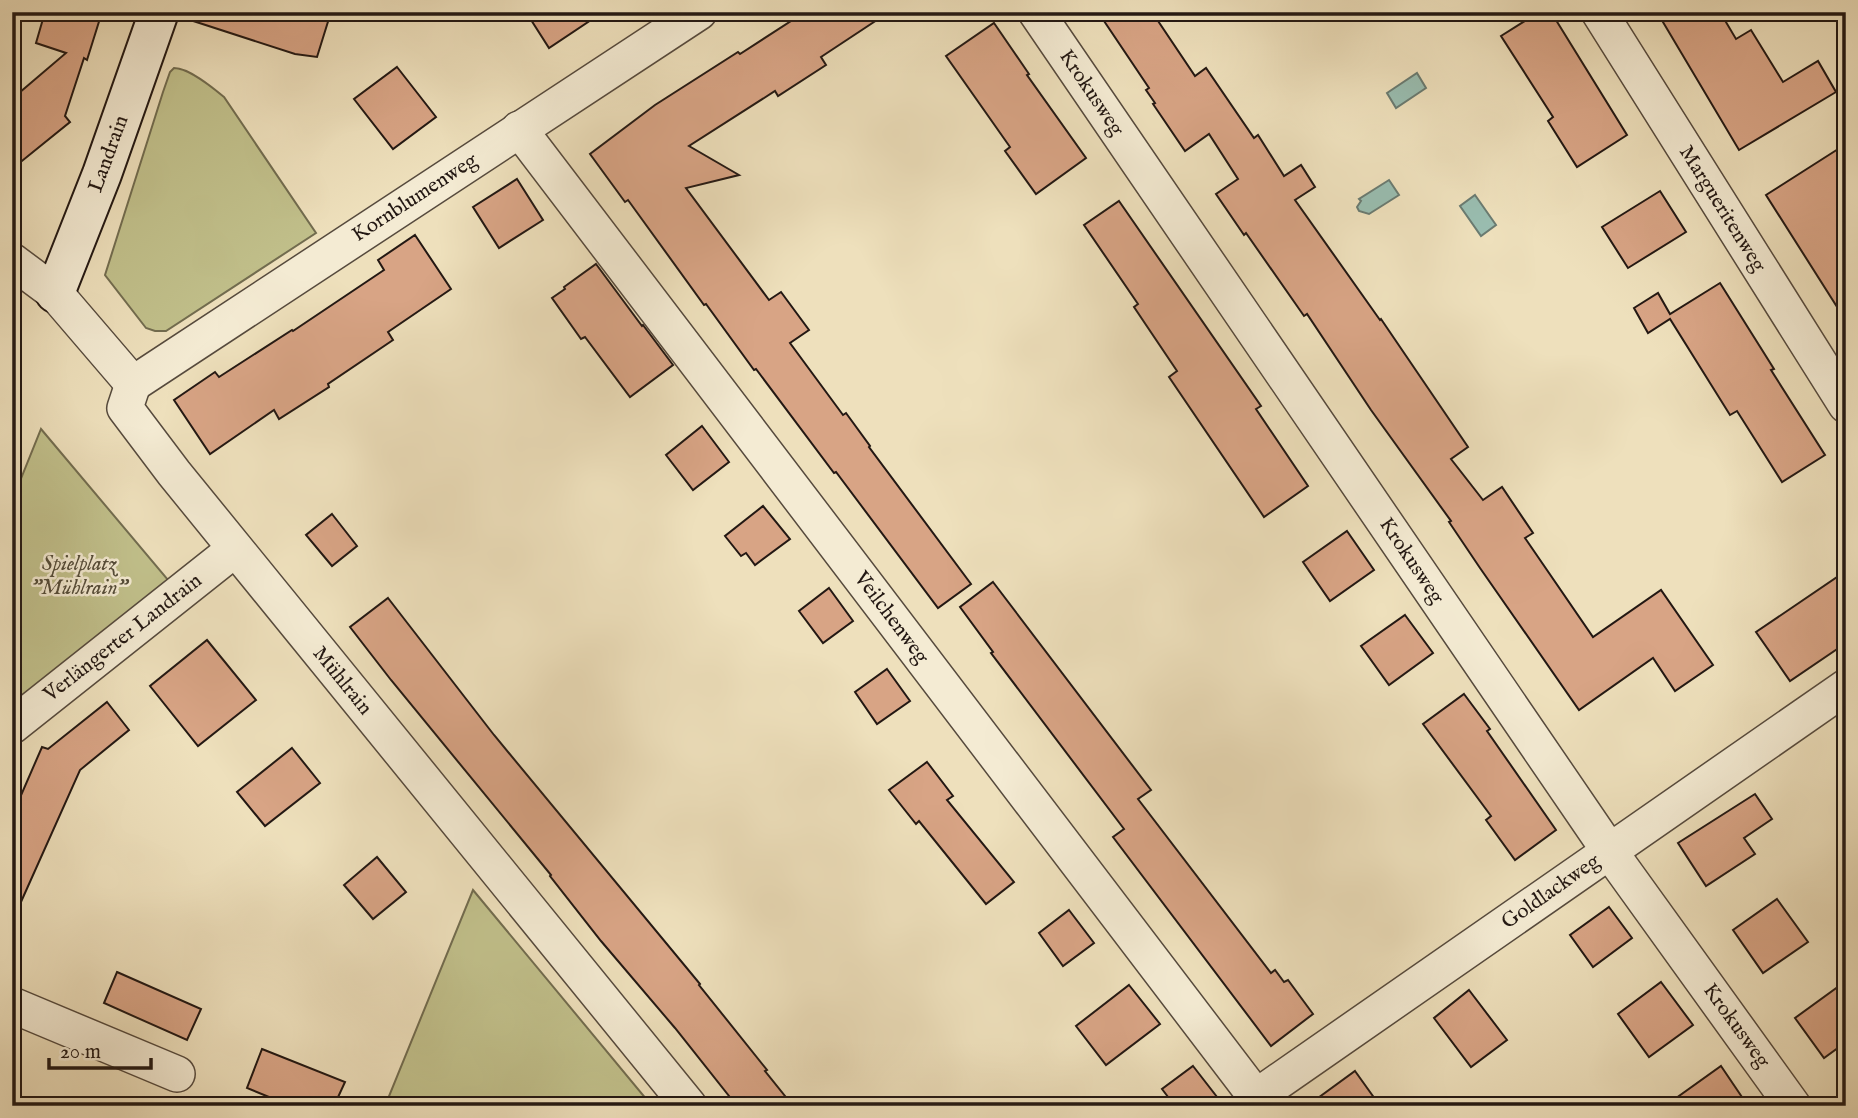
<svg xmlns="http://www.w3.org/2000/svg" width="1858" height="1118" viewBox="0 0 1858 1118" font-family="'IM FELL English',serif">
  <style>
    .green { fill: #c1c08b; stroke: #726c4f; stroke-width: 2 }
    .water { fill: #99bdb0; stroke: #6a7b71; stroke-width: 2 }
    .building { fill: #d8a485; stroke: #231813; stroke-width: 2 }
    .lines { fill: none; stroke-linecap: round; stroke-linejoin: round }
    .street-casing { stroke: #564a3d; stroke-width: 38 }
    .secondary-casing { stroke: #231813; stroke-width: 42 }
    .street { stroke: #f4ebd3; stroke-width: 35 }
    .secondary { stroke: #f4ebd3; stroke-width: 38 }
    .labels { text-anchor: middle; dominant-baseline: central; stroke-width: 5; stroke-linejoin: round; paint-order: stroke }
    .street-label { font-size: 21px; fill: #231813; stroke: #f4ebd3 }
    .park-label { font-size: 21px; font-style: italic; fill: #524a37; stroke: #f4ebd3 }
  </style>
  <rect width="100%" height="100%" fill="#eee0bc"/>
  <filter id="stains"><feTurbulence type="fractalNoise" baseFrequency=".00286" numOctaves="4"/><feColorMatrix values="0 0 0 0 .2 0 0 0 0 .09 0 0 0 0 .02 0 0 0 .5 -.17"/></filter>
  <radialGradient id="worn" r=".72"><stop offset=".6" stop-color="#630" stop-opacity="0"/><stop offset="1" stop-color="#630" stop-opacity=".3"/></radialGradient>
  <!-- green -->
  <g class="green">
    <path d="M 174,68 C 189,68 212,87 224,97 L 316,233 L 166,331 L 155,331 L 146,328 L 105,275 L 163,92 L 170,72 Z"/>
    <path d="M 41,429 L 174,587 L 12,713 L 12,501 Z"/>
    <path d="M 473,890 L 652,1106 L 385,1106 Z"/>
  </g>
  <!-- water -->
  <g class="water">
    <path d="M 1417,73 L 1426,88 L 1396,108 L 1387,93 Z"/>
    <path d="M 1389,180 L 1399,195 L 1369,214 L 1359,211 L 1357,207 L 1361,201 L 1359,199 Z"/>
    <path d="M 1475,195 L 1496,225 L 1481,236 L 1460,206 Z"/>
  </g>
  <!-- building -->
  <g class="building">
    <path d="M 45,12 L 102,12 L 87,60 L 84,58 L 65,116 L 70,122 L 12,169 L 12,99 L 66,53 L 36,43 Z"/>
    <path d="M 185,12 L 331,12 L 317,57 L 295,54 L 184,18 Z"/>
    <path d="M 526,12 L 603,12 L 549,48 Z"/>
    <path d="M 805,12 L 889,12 L 821,57 L 826,65 L 778,96 L 775,91 L 689,146 L 739,175 L 686,188 L 769,300 L 781,292 L 809,330 L 790,343 L 843,415 L 846,413 L 870,446 L 869,447 L 971,584 L 938,608 L 836,472 L 834,473 L 756,369 L 754,370 L 706,304 L 704,305 L 628,200 L 625,202 L 590,154 L 655,105 L 738,52 L 740,54 Z"/>
    <path d="M 1098,12 L 1152,12 L 1195,76 L 1206,68 L 1254,138 L 1258,135 L 1284,176 L 1301,165 L 1315,187 L 1295,200 L 1380,320 L 1381,319 L 1468,447 L 1451,459 L 1483,500 L 1502,487 L 1533,533 L 1525,538 L 1593,637 L 1661,590 L 1713,665 L 1675,691 L 1653,658 L 1579,710 L 1480,568 L 1449,522 L 1451,521 L 1371,410 L 1307,314 L 1304,316 L 1246,233 L 1244,235 L 1216,194 L 1238,179 L 1209,134 L 1185,151 L 1153,104 L 1155,103 L 1146,90 L 1149,88 Z"/>
    <path d="M 1539,12 L 1551,12 L 1627,135 L 1577,167 L 1548,121 L 1553,117 L 1501,36 Z"/>
    <path d="M 1657,12 L 1720,12 L 1736,39 L 1751,30 L 1783,82 L 1818,61 L 1836,92 L 1739,150 Z"/>
    <path d="M 994,23 L 1029,74 L 1027,75 L 1086,158 L 1036,194 L 1005,151 L 1010,147 L 946,56 Z"/>
    <path d="M 397,67 L 436,117 L 393,149 L 354,99 Z"/>
    <path d="M 1846,144 L 1846,321 L 1766,195 Z"/>
    <path d="M 517,179 L 543,220 L 499,248 L 473,207 Z"/>
    <path d="M 1660,191 L 1686,232 L 1628,268 L 1602,227 Z"/>
    <path d="M 1119,201 L 1261,406 L 1256,409 L 1308,486 L 1264,517 L 1169,377 L 1177,371 L 1134,307 L 1138,304 L 1084,225 Z"/>
    <path d="M 415,235 L 451,289 L 388,332 L 393,340 L 328,384 L 329,387 L 279,419 L 274,410 L 210,454 L 174,400 L 215,372 L 219,377 L 292,330 L 293,331 L 384,270 L 378,260 Z"/>
    <path d="M 596,264 L 642,326 L 643,325 L 673,365 L 630,397 L 585,337 L 581,339 L 552,298 L 565,289 L 564,287 Z"/>
    <path d="M 1720,283 L 1774,369 L 1771,370 L 1825,455 L 1782,482 L 1737,411 L 1730,415 L 1670,319 L 1648,333 L 1634,308 L 1658,293 L 1670,314 Z"/>
    <path d="M 702,426 L 729,462 L 693,490 L 666,455 Z"/>
    <path d="M 763,506 L 790,539 L 755,565 L 746,553 L 741,556 L 725,536 Z"/>
    <path d="M 332,514 L 357,546 L 332,566 L 306,535 Z"/>
    <path d="M 1347,531 L 1374,570 L 1330,601 L 1303,562 Z"/>
    <path d="M 1846,571 L 1846,643 L 1790,681 L 1756,632 Z"/>
    <path d="M 993,582 L 1151,790 L 1138,799 L 1271,973 L 1275,970 L 1284,982 L 1288,980 L 1313,1014 L 1271,1046 L 1113,837 L 1124,829 L 991,653 L 993,652 L 960,607 Z"/>
    <path d="M 829,588 L 853,621 L 823,643 L 799,611 Z"/>
    <path d="M 388,598 L 494,735 L 700,984 L 699,985 L 767,1070 L 765,1071 L 793,1106 L 737,1106 L 675,1028 L 601,941 L 550,876 L 551,875 L 391,680 L 350,627 Z"/>
    <path d="M 1405,615 L 1433,653 L 1389,685 L 1361,646 Z"/>
    <path d="M 207,640 L 256,700 L 198,746 L 150,686 Z"/>
    <path d="M 887,669 L 910,701 L 877,724 L 855,692 Z"/>
    <path d="M 1464,694 L 1490,729 L 1487,731 L 1556,830 L 1515,860 L 1486,820 L 1491,816 L 1423,724 Z"/>
    <path d="M 107,702 L 129,730 L 80,770 L 12,922 L 12,816 L 42,747 L 48,749 Z"/>
    <path d="M 292,748 L 320,783 L 265,826 L 237,792 Z"/>
    <path d="M 927,762 L 953,796 L 947,800 L 1014,882 L 986,904 L 919,821 L 916,824 L 889,790 Z"/>
    <path d="M 1755,794 L 1772,819 L 1744,838 L 1755,854 L 1706,886 L 1678,843 Z"/>
    <path d="M 377,857 L 406,892 L 373,919 L 344,885 Z"/>
    <path d="M 1777,899 L 1808,942 L 1763,973 L 1733,930 Z"/>
    <path d="M 1609,907 L 1632,938 L 1593,967 L 1570,935 Z"/>
    <path d="M 1069,910 L 1094,943 L 1063,966 L 1039,933 Z"/>
    <path d="M 117,972 L 201,1009 L 187,1040 L 104,1003 Z"/>
    <path d="M 1846,981 L 1846,1042 L 1824,1058 L 1795,1018 Z"/>
    <path d="M 1661,982 L 1693,1025 L 1649,1057 L 1618,1014 Z"/>
    <path d="M 1129,985 L 1160,1024 L 1106,1065 L 1076,1026 Z"/>
    <path d="M 1469,990 L 1507,1040 L 1471,1067 L 1434,1018 Z"/>
    <path d="M 262,1049 L 345,1082 L 334,1106 L 291,1106 L 247,1088 Z"/>
    <path d="M 1193,1066 L 1224,1106 L 1175,1106 L 1162,1089 Z"/>
    <path d="M 1721,1066 L 1748,1106 L 1665,1106 Z"/>
    <path d="M 1355,1071 L 1380,1106 L 1307,1106 Z"/>
  </g>
  <g class="lines">
    <defs>
      <g id="street">
        <path d="M 1036,12 L 1610,852 L 1793,1106"/>
        <path d="M 1599,12 L 1846,405"/>
        <path d="M 519,129 L 1263,1106"/>
        <path d="M 12,261 L 55,293 L 133,384"/>
        <path d="M 133,384 L 125,408 L 174,473 L 689,1106"/>
        <path d="M 133,384 L 699,12"/>
        <path d="M 12,726 L 235,549"/>
        <path d="M 12,1005 L 177,1074"/>
        <path d="M 1256,1097 L 1846,687"/>
      </g>
      <path id="secondary" d="M 55,293 L 102,174 L 159,12"/>
    </defs>
    <!-- street casing -->
    <use href="#street" class="street-casing"/>
    <!-- secondary casing -->
    <use href="#secondary" class="secondary-casing"/>
    <!-- street -->
    <use href="#street" class="street"/>
    <!-- secondary -->
    <use href="#secondary" class="secondary"/>
  </g>
  <g class="labels">
    <!-- street labels -->
    <g class="street-label">
      <text transform="translate(1091 93) rotate(56)">Krokusweg</text>
      <text transform="translate(109 154) rotate(-70)">Landrain</text>
      <text transform="translate(415 198) rotate(-33)">Kornblumenweg</text>
      <text transform="translate(1722 209) rotate(58)">Margueritenweg</text>
      <text transform="translate(1411 561) rotate(56)">Krokusweg</text>
      <text transform="translate(891 618) rotate(53)">Veilchenweg</text>
      <text transform="translate(123 638) rotate(-38)">Verlängerter Landrain</text>
      <text transform="translate(342 681) rotate(51)">Mühlrain</text>
      <text transform="translate(1551 892) rotate(-35)">Goldlackweg</text>
      <text transform="translate(1736 1026) rotate(54)">Krokusweg</text>
    </g>
    <!-- park labels -->
    <g class="park-label">
      <text x="79" y="564">Spielplatz<tspan x="79" dy="24">"Mühlrain"</tspan></text>
    </g>
  </g>
  <!-- margin -->
  <rect width="1858" height="1118" fill="none" stroke="#eee0bc" stroke-width="42"/>
  <rect x="14" y="14" width="1830" height="1090" fill="none" stroke="#231813" stroke-width="3.5"/>
  <rect x="21" y="21" width="1816" height="1076" fill="none" stroke="#231813" stroke-width="2"/>
  <!-- scale -->
  <path d="M49 1058v10h102v-10" fill="none" stroke="#231813" stroke-width="3.5"/>
  <text x="60" y="1058" font-size="21" fill="#231813" stroke="#f4ebd3" stroke-width="5" paint-order="stroke">20 m</text>
  <rect width="100%" height="100%" filter="url(#stains)"/>
  <rect width="100%" height="100%" fill="url(#worn)"/>
</svg>
